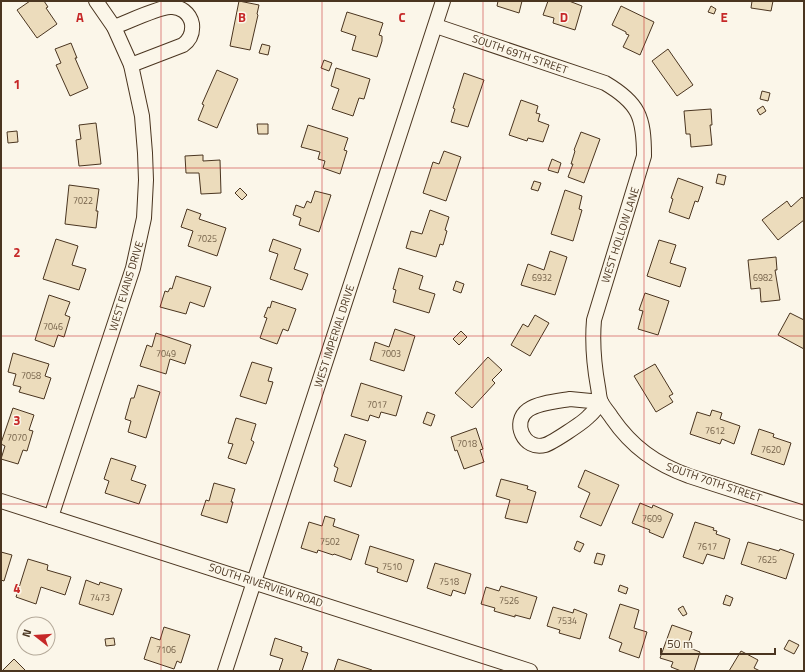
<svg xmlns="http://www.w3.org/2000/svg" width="805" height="672" viewBox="0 0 805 672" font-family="'Titillium Web',sans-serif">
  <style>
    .building { fill: #ecdcbc; stroke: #4a3520 }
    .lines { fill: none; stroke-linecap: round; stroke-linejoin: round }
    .street-casing { stroke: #4a3520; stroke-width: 16 }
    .street { stroke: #fbf6e9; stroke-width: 14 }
    .grid { fill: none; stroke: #c62828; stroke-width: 1; stroke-opacity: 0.55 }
    .labels { text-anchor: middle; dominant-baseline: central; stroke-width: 3; stroke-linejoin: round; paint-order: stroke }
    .number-label { font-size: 9px; fill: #725f47 }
    .street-label { font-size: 11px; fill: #4a3520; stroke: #fbf6e9 }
    .grid-label { font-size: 13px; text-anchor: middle; font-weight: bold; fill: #c62828; stroke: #fbf6e9; stroke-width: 3; stroke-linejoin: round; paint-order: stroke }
  </style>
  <rect width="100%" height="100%" fill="#fbf6e9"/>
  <!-- building -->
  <g class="building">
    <path d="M 30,1 L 44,1 L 48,7 L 46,8 L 57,24 L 37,38 L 17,10 Z"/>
    <path d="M 239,1 L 259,5 L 257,14 L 258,15 L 250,50 L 230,46 Z"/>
    <path d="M 498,1 L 522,1 L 519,13 L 497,6 Z"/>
    <path d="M 548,1 L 569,1 L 582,6 L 575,30 L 553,23 L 554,18 L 543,15 Z"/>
    <path d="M 752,1 L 773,1 L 771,11 L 751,8 Z"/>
    <path d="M 621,6 L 654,22 L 640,55 L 623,47 L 629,35 L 626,34 L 626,32 L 612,25 Z"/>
    <path d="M 711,6 L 716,9 L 714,14 L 708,12 Z"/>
    <path d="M 347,12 L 383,23 L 379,35 L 382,36 L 382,41 L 377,57 L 352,50 L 356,36 L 341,31 Z"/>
    <path d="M 71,43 L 77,58 L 75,58 L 88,88 L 70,96 L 56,65 L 61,63 L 55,49 Z"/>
    <path d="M 262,44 L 270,46 L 268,55 L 259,53 Z"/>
    <path d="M 668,49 L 693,85 L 677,96 L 652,61 Z"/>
    <path d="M 324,60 L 332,63 L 329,71 L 321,68 Z"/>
    <path d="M 336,68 L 370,79 L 364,99 L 359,98 L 353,116 L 332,109 L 339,89 L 331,86 Z"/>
    <path d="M 217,70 L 238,79 L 217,128 L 198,120 L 204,105 L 202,104 Z"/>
    <path d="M 464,73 L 484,80 L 468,127 L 451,122 L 455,109 L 453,108 Z"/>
    <path d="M 762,91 L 770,93 L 768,101 L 760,99 Z"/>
    <path d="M 521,100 L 538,106 L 536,113 L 540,114 L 538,121 L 549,125 L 543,142 L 528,138 L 527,141 L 509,135 Z"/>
    <path d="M 763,106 L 766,111 L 760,115 L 757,110 Z"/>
    <path d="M 711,109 L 712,125 L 710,125 L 712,145 L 691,147 L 690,134 L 686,134 L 684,111 Z"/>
    <path d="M 96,123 L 101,164 L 79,166 L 76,140 L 81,139 L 79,125 Z"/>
    <path d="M 257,124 L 268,124 L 268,134 L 258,134 Z"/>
    <path d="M 308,125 L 348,138 L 344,150 L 347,151 L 340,174 L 323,168 L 325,161 L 318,159 L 320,152 L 301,147 Z"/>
    <path d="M 17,131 L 18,142 L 8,143 L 7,132 Z"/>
    <path d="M 581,132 L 600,139 L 584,183 L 568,177 L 573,164 L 571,164 L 575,151 L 574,150 Z"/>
    <path d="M 444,151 L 461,157 L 446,201 L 423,193 L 433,162 L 439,164 Z"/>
    <path d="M 203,155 L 203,161 L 220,160 L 221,193 L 201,194 L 199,173 L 186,173 L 185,156 Z"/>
    <path d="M 552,159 L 561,163 L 558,173 L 548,170 Z"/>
    <path d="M 718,174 L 726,176 L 724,185 L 716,183 Z"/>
    <path d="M 678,178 L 703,187 L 698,202 L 695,201 L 689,219 L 669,212 L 673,199 L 671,198 Z"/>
    <path d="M 534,181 L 541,183 L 538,191 L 531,189 Z"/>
    <path d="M 69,185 L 99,189 L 96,211 L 98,211 L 96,228 L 65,224 Z"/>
    <path d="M 240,188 L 247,195 L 242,200 L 235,193 Z"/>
    <path d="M 565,190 L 582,196 L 579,209 L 582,210 L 573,241 L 551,234 Z"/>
    <path d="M 315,191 L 331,195 L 319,232 L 299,225 L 301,218 L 293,215 L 296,205 L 304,208 L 307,201 L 311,203 Z"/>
    <path d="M 802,197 L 804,200 L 804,220 L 778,240 L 762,220 L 787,201 L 791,207 Z"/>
    <path d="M 187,209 L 201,214 L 199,219 L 226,228 L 217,256 L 188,246 L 193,231 L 181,227 Z"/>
    <path d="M 430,210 L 449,217 L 445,230 L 447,231 L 443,245 L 440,244 L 436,257 L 406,248 L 411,231 L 422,234 Z"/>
    <path d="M 56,239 L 78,246 L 72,265 L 86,269 L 79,290 L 43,279 Z"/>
    <path d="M 273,239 L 301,249 L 294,269 L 308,274 L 302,290 L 270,279 L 278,254 L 269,251 Z"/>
    <path d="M 659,240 L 676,245 L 670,263 L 686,268 L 680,287 L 647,276 Z"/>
    <path d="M 550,251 L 567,257 L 555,295 L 521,285 L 528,264 L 544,270 Z"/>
    <path d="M 776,257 L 777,270 L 775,270 L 780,300 L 761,302 L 760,288 L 751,289 L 748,260 Z"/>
    <path d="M 399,268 L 423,276 L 419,289 L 435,294 L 429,313 L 393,302 L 396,290 L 393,289 Z"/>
    <path d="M 176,276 L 211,287 L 204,307 L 190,302 L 186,314 L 160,307 L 165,291 L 168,292 L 170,288 L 172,289 Z"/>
    <path d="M 456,281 L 464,284 L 461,293 L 453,290 Z"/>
    <path d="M 645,293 L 669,301 L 658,335 L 638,329 L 643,311 L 639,310 Z"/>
    <path d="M 49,295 L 70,302 L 65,315 L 70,317 L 64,337 L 58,335 L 54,347 L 35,340 Z"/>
    <path d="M 272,301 L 296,309 L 288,331 L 283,329 L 277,344 L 260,338 L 267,318 L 264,317 L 268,307 L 270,308 Z"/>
    <path d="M 790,313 L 804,320 L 804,349 L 778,335 Z"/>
    <path d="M 535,315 L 549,323 L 530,356 L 511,345 L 523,324 L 528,327 Z"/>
    <path d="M 395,329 L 415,336 L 404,371 L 370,360 L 375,342 L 389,347 Z"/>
    <path d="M 461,331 L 467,337 L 459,345 L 453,339 Z"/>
    <path d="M 156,333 L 191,345 L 185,364 L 170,359 L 166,374 L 140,366 L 147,345 L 152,347 Z"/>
    <path d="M 13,353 L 49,364 L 45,376 L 51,378 L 44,399 L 19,392 L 21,387 L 13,385 L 16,374 L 8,372 Z"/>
    <path d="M 488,357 L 502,370 L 492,380 L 495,383 L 472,408 L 455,393 Z"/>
    <path d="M 252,362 L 272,368 L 268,381 L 273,382 L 266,404 L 240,396 Z"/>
    <path d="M 655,364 L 673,394 L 669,396 L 673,402 L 656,412 L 634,376 Z"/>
    <path d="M 361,383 L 402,396 L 396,416 L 381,412 L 379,418 L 370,415 L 368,421 L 351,416 Z"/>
    <path d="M 138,385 L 160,392 L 146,438 L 128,432 L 131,421 L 125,419 L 131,398 L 134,398 Z"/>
    <path d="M 13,408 L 34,415 L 29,430 L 33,431 L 27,451 L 23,450 L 18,464 L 1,459 L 5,446 L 1,444 L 1,443 Z"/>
    <path d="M 712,410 L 722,413 L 720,419 L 740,426 L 734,444 L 722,439 L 720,444 L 690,434 L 697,412 L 710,416 Z"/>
    <path d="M 427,412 L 435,415 L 431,426 L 423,423 Z"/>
    <path d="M 236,418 L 256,424 L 251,440 L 254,442 L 246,464 L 228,458 L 233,444 L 228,443 Z"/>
    <path d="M 476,428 L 483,449 L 480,450 L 484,462 L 464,469 L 457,450 L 455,451 L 451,437 Z"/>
    <path d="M 759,429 L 774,434 L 773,437 L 791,443 L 784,465 L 751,454 Z"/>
    <path d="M 345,434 L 366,441 L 351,487 L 334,481 L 338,468 L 334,466 Z"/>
    <path d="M 111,458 L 136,466 L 131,480 L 146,485 L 139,504 L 105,493 L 109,481 L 104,479 Z"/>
    <path d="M 585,470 L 619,485 L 601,526 L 580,517 L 590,493 L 578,487 Z"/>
    <path d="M 501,479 L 528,486 L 527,489 L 536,492 L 527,523 L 505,518 L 510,500 L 496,496 Z"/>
    <path d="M 214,483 L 235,489 L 231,502 L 233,502 L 227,523 L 201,515 L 206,500 L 209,501 Z"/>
    <path d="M 640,503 L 652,508 L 653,505 L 673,514 L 663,538 L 649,532 L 650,530 L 632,523 Z"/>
    <path d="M 325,516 L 335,519 L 333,526 L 359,535 L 351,560 L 334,554 L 333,555 L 318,550 L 317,553 L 301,548 L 309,522 L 322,526 Z"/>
    <path d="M 695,522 L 714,528 L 713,530 L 717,531 L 716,534 L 730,539 L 724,559 L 707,554 L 703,564 L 683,557 Z"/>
    <path d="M 577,541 L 584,544 L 580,552 L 574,549 Z"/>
    <path d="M 748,542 L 779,551 L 780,549 L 794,554 L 786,579 L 741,564 Z"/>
    <path d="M 370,546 L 414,560 L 407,582 L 377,572 L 378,568 L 365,564 Z"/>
    <path d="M 1,552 L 12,555 L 4,581 L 1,580 Z"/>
    <path d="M 597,553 L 605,555 L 602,565 L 594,563 Z"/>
    <path d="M 28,559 L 48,565 L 47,570 L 71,577 L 65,595 L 41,587 L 36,604 L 16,597 Z"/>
    <path d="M 435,563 L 471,574 L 465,594 L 453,590 L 451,596 L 427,588 Z"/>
    <path d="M 86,580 L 99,585 L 100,582 L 122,589 L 113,615 L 79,604 Z"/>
    <path d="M 620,585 L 628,588 L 626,594 L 618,591 Z"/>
    <path d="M 501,586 L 537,597 L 530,619 L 515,615 L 515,617 L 494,611 L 495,608 L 481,604 L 486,587 L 499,591 Z"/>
    <path d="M 726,595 L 733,598 L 730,606 L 723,604 Z"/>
    <path d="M 620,604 L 639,610 L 634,628 L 647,632 L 639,658 L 619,651 L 622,643 L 609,638 Z"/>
    <path d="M 683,606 L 687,614 L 683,616 L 678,609 Z"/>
    <path d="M 553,607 L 573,613 L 574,609 L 587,614 L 580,639 L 559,633 L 560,630 L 547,626 Z"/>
    <path d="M 672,625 L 692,632 L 687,647 L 700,652 L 694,671 L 681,671 L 671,667 L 673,662 L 660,658 Z"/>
    <path d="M 164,627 L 190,635 L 181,663 L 177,661 L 174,669 L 144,659 L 151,637 L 160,640 Z"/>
    <path d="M 114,638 L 115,645 L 106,646 L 105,639 Z"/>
    <path d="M 275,638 L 302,647 L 301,651 L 308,653 L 302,671 L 279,671 L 283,659 L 270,655 Z"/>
    <path d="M 789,640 L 799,645 L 794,654 L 784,649 Z"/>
    <path d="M 741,651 L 758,660 L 754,668 L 760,671 L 729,671 Z"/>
    <path d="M 14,659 L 26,671 L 2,671 Z"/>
    <path d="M 338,659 L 372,670 L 372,671 L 334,671 Z"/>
  </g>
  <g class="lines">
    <defs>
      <g id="street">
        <path d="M 436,26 L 605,83 C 639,103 644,117 644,156 L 594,320 C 592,343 594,365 598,387 C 599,392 599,398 601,402 C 604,408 609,413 612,418 C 632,447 656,464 689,476 L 804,513"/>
        <path d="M 114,27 C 128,22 156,8 170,7 C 180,6 190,13 192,24 C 193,33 190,40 183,45 L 131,65"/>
        <path d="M 570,399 L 601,402 C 597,407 594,412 589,416 C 584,422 552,443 545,445 C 524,451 511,422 528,410 C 537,403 558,401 570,399 Z"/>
        <path d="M 1,501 L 530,671"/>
        <path d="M 51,517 L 133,268 L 144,218 L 146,180 L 145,153 L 142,116 L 131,65 L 114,27 L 96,1"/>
        <path d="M 225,671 L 443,1"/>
      </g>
    </defs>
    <!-- street casing -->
    <use href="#street" class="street-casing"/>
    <!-- street -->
    <use href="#street" class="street"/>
  </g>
  <!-- grid -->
  <path class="grid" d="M 161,1 L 161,671M 322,1 L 322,671M 483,1 L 483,671M 644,1 L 644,671M 1,168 L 804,168M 1,336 L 804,336M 1,504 L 804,504"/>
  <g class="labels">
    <!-- number labels -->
    <g class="number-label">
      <text x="83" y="200">7022</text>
      <text x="207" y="238">7025</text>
      <text x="542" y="277">6932</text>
      <text x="763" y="277">6982</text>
      <text x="53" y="326">7046</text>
      <text x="166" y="353">7049</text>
      <text x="391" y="353">7003</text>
      <text x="31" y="375">7058</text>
      <text x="377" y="404">7017</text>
      <text x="715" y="430">7612</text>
      <text x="17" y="437">7070</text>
      <text x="467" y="443">7018</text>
      <text x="771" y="449">7620</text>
      <text x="652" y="518">7609</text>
      <text x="330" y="541">7502</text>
      <text x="707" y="546">7617</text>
      <text x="767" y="559">7625</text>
      <text x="392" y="566">7510</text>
      <text x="449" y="581">7518</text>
      <text x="100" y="597">7473</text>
      <text x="509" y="600">7526</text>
      <text x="567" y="620">7534</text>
      <text x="166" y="649">7106</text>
    </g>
    <!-- street labels -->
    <g class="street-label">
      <text transform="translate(520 54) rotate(19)">SOUTH 69TH STREET</text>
      <text transform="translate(620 235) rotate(-72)">WEST HOLLOW LANE</text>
      <text transform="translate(126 286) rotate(-73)">WEST EVANS DRIVE</text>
      <text transform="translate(334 336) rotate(-72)">WEST IMPERIAL DRIVE</text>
      <text transform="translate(714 482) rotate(19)">SOUTH 70TH STREET</text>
      <text transform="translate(266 585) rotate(18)">SOUTH RIVERVIEW ROAD</text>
    </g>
  </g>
  <g class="grid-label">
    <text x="80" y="22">A</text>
    <text x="242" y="22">B</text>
    <text x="402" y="22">C</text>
    <text x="564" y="22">D</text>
    <text x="724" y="22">E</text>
    <text x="17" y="89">1</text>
    <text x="17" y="257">2</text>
    <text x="17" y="425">3</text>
    <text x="17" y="593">4</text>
  </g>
  <!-- border -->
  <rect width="805" height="672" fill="none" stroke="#4a3520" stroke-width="4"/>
  <!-- north arrow -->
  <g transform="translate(36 636) rotate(287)"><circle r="19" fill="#fbf6e9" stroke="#b4a999"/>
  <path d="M0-3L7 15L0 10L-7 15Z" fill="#c62828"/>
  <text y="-6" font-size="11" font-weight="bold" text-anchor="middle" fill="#4a3520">N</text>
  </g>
  <!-- scale -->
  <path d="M661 648v6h114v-6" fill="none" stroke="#4a3520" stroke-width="2"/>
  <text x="667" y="648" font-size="12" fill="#4a3520" stroke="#fbf6e9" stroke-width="3" paint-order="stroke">50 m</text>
</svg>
